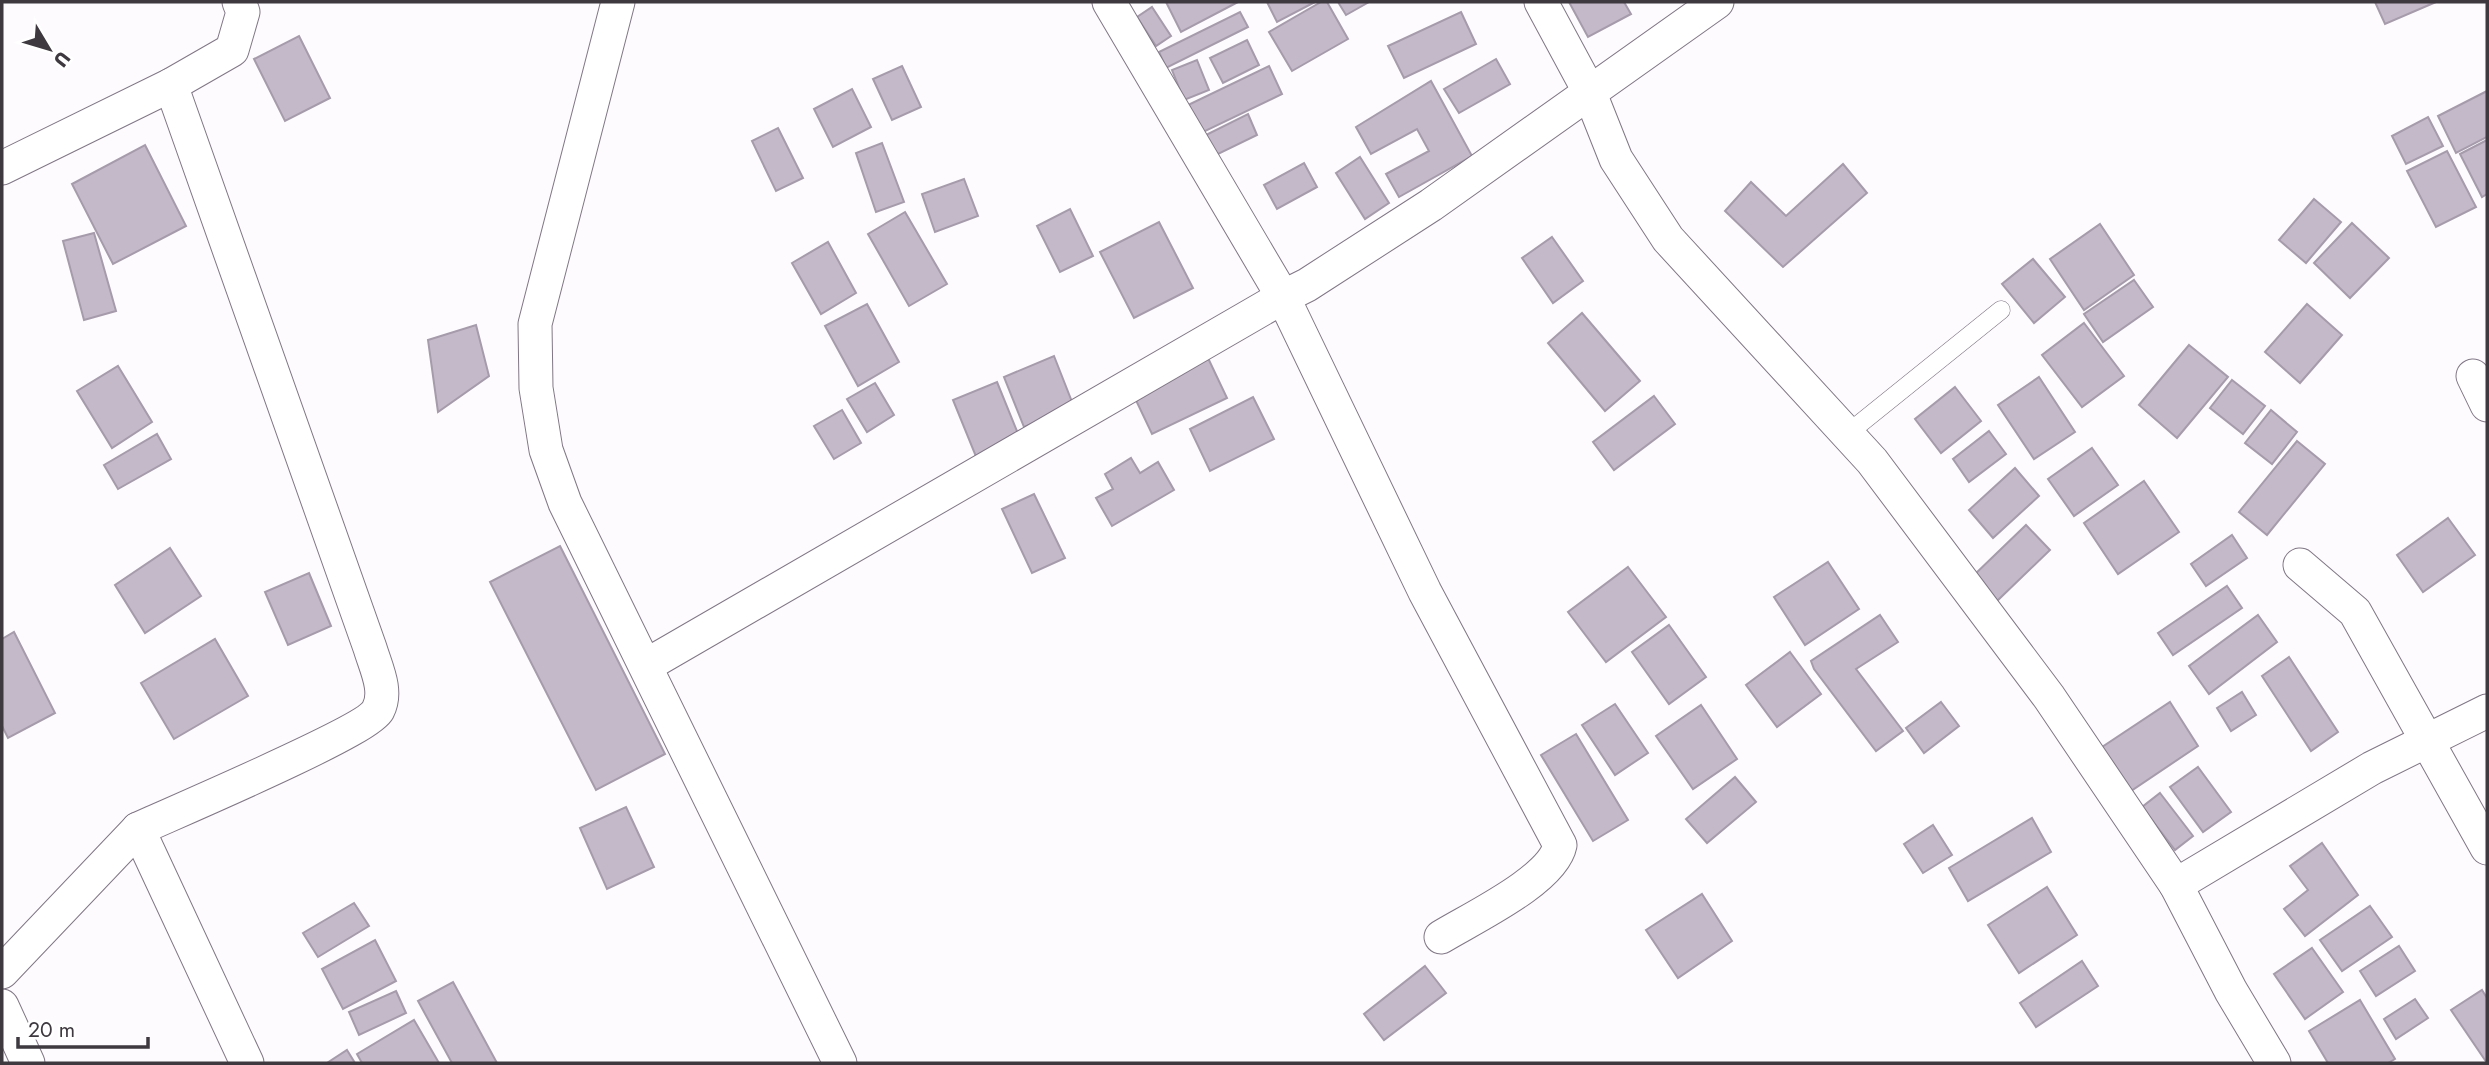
<svg xmlns="http://www.w3.org/2000/svg" width="2489" height="1065" viewBox="0 0 2489 1065" font-family="Jost,sans-serif">
  <style>
    .building { fill: #c4b9c9; stroke: #a59bab; stroke-width: 2 }
    .lines { fill: none; stroke-linecap: round; stroke-linejoin: round }
    .lane-casing { stroke: #817786; stroke-width: 19 }
    .street-casing { stroke: #817786; stroke-width: 35 }
    .lane { stroke: #fff; stroke-width: 18 }
    .street { stroke: #fff; stroke-width: 33 }
  </style>
  <rect width="100%" height="100%" fill="#fdfbfe"/>
  <!-- building -->
  <g class="building">
    <path d="M 1166,2 L 1238,2 L 1181,32 Z"/>
    <path d="M 1267,2 L 1315,2 L 1277,22 Z"/>
    <path d="M 1321,2 L 1327,2 L 1348,39 L 1292,71 L 1269,32 Z"/>
    <path d="M 1338,2 L 1369,2 L 1346,15 Z"/>
    <path d="M 1569,2 L 1624,2 L 1631,14 L 1588,37 Z"/>
    <path d="M 2375,2 L 2436,2 L 2385,24 Z"/>
    <path d="M 1152,7 L 1171,36 L 1156,46 L 1137,17 Z"/>
    <path d="M 1240,12 L 1248,27 L 1166,68 L 1159,52 Z"/>
    <path d="M 1461,12 L 1476,44 L 1404,78 L 1388,46 Z"/>
    <path d="M 299,36 L 330,98 L 285,121 L 254,59 Z"/>
    <path d="M 1247,40 L 1259,65 L 1223,83 L 1210,58 Z"/>
    <path d="M 1496,59 L 1510,84 L 1459,113 L 1444,89 Z"/>
    <path d="M 1197,60 L 1209,90 L 1184,100 L 1172,70 Z"/>
    <path d="M 902,66 L 921,107 L 892,120 L 873,79 Z"/>
    <path d="M 1269,66 L 1282,94 L 1199,134 L 1186,106 Z"/>
    <path d="M 1431,81 L 1472,156 L 1399,197 L 1386,174 L 1429,151 L 1417,129 L 1371,154 L 1356,127 Z"/>
    <path d="M 852,89 L 871,127 L 833,147 L 814,109 Z"/>
    <path d="M 2487,91 L 2487,137 L 2456,153 L 2438,116 Z"/>
    <path d="M 1248,114 L 1257,135 L 1216,155 L 1206,135 Z"/>
    <path d="M 2428,117 L 2443,146 L 2406,164 L 2392,136 Z"/>
    <path d="M 778,128 L 803,178 L 776,191 L 752,141 Z"/>
    <path d="M 2487,140 L 2487,194 L 2482,197 L 2460,154 Z"/>
    <path d="M 882,143 L 904,202 L 876,212 L 856,153 Z"/>
    <path d="M 145,145 L 186,226 L 113,264 L 72,184 Z"/>
    <path d="M 2447,151 L 2476,207 L 2436,227 L 2407,171 Z"/>
    <path d="M 1360,157 L 1389,203 L 1365,219 L 1336,173 Z"/>
    <path d="M 1304,163 L 1317,187 L 1277,209 L 1264,185 Z"/>
    <path d="M 1843,164 L 1867,193 L 1783,267 L 1725,211 L 1751,182 L 1786,216 Z"/>
    <path d="M 964,179 L 978,216 L 935,232 L 922,194 Z"/>
    <path d="M 2314,199 L 2341,222 L 2306,263 L 2279,240 Z"/>
    <path d="M 1070,209 L 1093,256 L 1060,272 L 1037,226 Z"/>
    <path d="M 905,212 L 947,284 L 909,306 L 868,234 Z"/>
    <path d="M 1159,222 L 1193,288 L 1134,318 L 1100,252 Z"/>
    <path d="M 2352,223 L 2389,258 L 2350,298 L 2314,263 Z"/>
    <path d="M 2100,224 L 2134,275 L 2084,310 L 2050,259 Z"/>
    <path d="M 94,233 L 116,311 L 84,320 L 63,241 Z"/>
    <path d="M 1552,237 L 1583,281 L 1553,303 L 1522,258 Z"/>
    <path d="M 828,242 L 856,293 L 821,314 L 792,263 Z"/>
    <path d="M 2033,259 L 2065,297 L 2034,323 L 2002,284 Z"/>
    <path d="M 2134,280 L 2153,307 L 2103,342 L 2084,314 Z"/>
    <path d="M 867,304 L 899,362 L 858,386 L 825,326 Z"/>
    <path d="M 2307,304 L 2342,335 L 2300,383 L 2265,352 Z"/>
    <path d="M 1582,313 L 1640,381 L 1605,411 L 1548,343 Z"/>
    <path d="M 2084,323 L 2124,376 L 2082,407 L 2042,355 Z"/>
    <path d="M 476,325 L 489,376 L 438,412 L 428,340 Z"/>
    <path d="M 2189,345 L 2228,377 L 2177,438 L 2139,405 Z"/>
    <path d="M 1054,356 L 1074,407 L 1024,427 L 1004,377 Z"/>
    <path d="M 1208,358 L 1227,398 L 1152,434 L 1133,394 Z"/>
    <path d="M 118,366 L 152,422 L 112,448 L 77,391 Z"/>
    <path d="M 2039,377 L 2075,432 L 2034,459 L 1998,405 Z"/>
    <path d="M 2232,380 L 2265,406 L 2243,434 L 2210,408 Z"/>
    <path d="M 997,382 L 1021,441 L 977,459 L 953,400 Z"/>
    <path d="M 875,383 L 894,415 L 867,432 L 847,399 Z"/>
    <path d="M 1955,387 L 1981,421 L 1941,453 L 1915,419 Z"/>
    <path d="M 1654,396 L 1675,424 L 1614,470 L 1593,442 Z"/>
    <path d="M 1253,397 L 1274,439 L 1210,471 L 1190,429 Z"/>
    <path d="M 842,410 L 861,443 L 834,459 L 814,426 Z"/>
    <path d="M 2271,410 L 2297,432 L 2272,464 L 2245,443 Z"/>
    <path d="M 1989,431 L 2006,454 L 1969,482 L 1953,459 Z"/>
    <path d="M 157,434 L 171,459 L 118,489 L 104,465 Z"/>
    <path d="M 2297,441 L 2325,464 L 2267,535 L 2239,512 Z"/>
    <path d="M 2092,448 L 2118,485 L 2074,516 L 2048,479 Z"/>
    <path d="M 1131,458 L 1140,473 L 1158,462 L 1174,490 L 1112,526 L 1096,498 L 1113,489 L 1105,474 Z"/>
    <path d="M 2015,468 L 2039,496 L 1993,538 L 1969,510 Z"/>
    <path d="M 2144,481 L 2179,532 L 2118,574 L 2084,523 Z"/>
    <path d="M 1034,494 L 1065,558 L 1032,573 L 1002,509 Z"/>
    <path d="M 2448,518 L 2475,555 L 2423,592 L 2397,555 Z"/>
    <path d="M 2026,525 L 2050,550 L 1997,601 L 1973,576 Z"/>
    <path d="M 2232,535 L 2247,558 L 2206,586 L 2191,564 Z"/>
    <path d="M 560,546 L 665,754 L 596,790 L 490,582 Z"/>
    <path d="M 170,548 L 201,596 L 145,633 L 115,585 Z"/>
    <path d="M 1828,562 L 1859,609 L 1805,645 L 1774,597 Z"/>
    <path d="M 1628,567 L 1666,617 L 1606,662 L 1568,612 Z"/>
    <path d="M 309,573 L 331,626 L 288,645 L 265,592 Z"/>
    <path d="M 2227,586 L 2242,608 L 2173,655 L 2158,633 Z"/>
    <path d="M 1880,615 L 1898,642 L 1856,669 L 1903,731 L 1876,751 L 1814,669 L 1811,661 Z"/>
    <path d="M 2258,615 L 2277,642 L 2209,694 L 2189,666 Z"/>
    <path d="M 1669,625 L 1706,677 L 1669,704 L 1632,652 Z"/>
    <path d="M 14,632 L 55,713 L 8,738 L 2,726 L 2,639 Z"/>
    <path d="M 215,639 L 248,696 L 174,739 L 141,683 Z"/>
    <path d="M 1790,652 L 1821,694 L 1777,727 L 1746,685 Z"/>
    <path d="M 2289,657 L 2338,732 L 2311,751 L 2262,676 Z"/>
    <path d="M 2242,692 L 2256,715 L 2231,731 L 2217,708 Z"/>
    <path d="M 1941,702 L 1959,726 L 1924,753 L 1906,728 Z"/>
    <path d="M 2170,702 L 2198,746 L 2122,797 L 2093,753 Z"/>
    <path d="M 1615,704 L 1648,753 L 1615,775 L 1582,725 Z"/>
    <path d="M 1701,705 L 1737,759 L 1693,789 L 1656,736 Z"/>
    <path d="M 1576,734 L 1628,820 L 1593,841 L 1541,755 Z"/>
    <path d="M 2198,767 L 2231,812 L 2203,832 L 2170,787 Z"/>
    <path d="M 1735,777 L 1756,802 L 1707,843 L 1686,819 Z"/>
    <path d="M 2160,793 L 2193,836 L 2175,850 L 2142,807 Z"/>
    <path d="M 626,807 L 654,867 L 607,889 L 580,828 Z"/>
    <path d="M 2032,818 L 2051,852 L 1968,901 L 1949,868 Z"/>
    <path d="M 1933,825 L 1952,855 L 1923,873 L 1904,844 Z"/>
    <path d="M 2322,843 L 2358,895 L 2305,936 L 2284,909 L 2308,890 L 2290,866 Z"/>
    <path d="M 2047,887 L 2077,935 L 2019,973 L 1988,925 Z"/>
    <path d="M 1702,894 L 1732,941 L 1678,978 L 1646,930 Z"/>
    <path d="M 354,903 L 369,926 L 318,957 L 303,933 Z"/>
    <path d="M 2370,906 L 2392,937 L 2342,971 L 2320,940 Z"/>
    <path d="M 375,940 L 396,981 L 343,1009 L 322,969 Z"/>
    <path d="M 2399,946 L 2415,971 L 2376,996 L 2360,971 Z"/>
    <path d="M 2312,948 L 2343,992 L 2305,1019 L 2274,974 Z"/>
    <path d="M 2082,961 L 2098,986 L 2036,1027 L 2020,1003 Z"/>
    <path d="M 1425,966 L 1446,993 L 1384,1040 L 1364,1014 Z"/>
    <path d="M 453,982 L 497,1063 L 452,1063 L 418,1001 Z"/>
    <path d="M 2482,990 L 2487,998 L 2487,1063 L 2451,1010 Z"/>
    <path d="M 396,991 L 406,1013 L 359,1035 L 349,1012 Z"/>
    <path d="M 2415,999 L 2428,1018 L 2396,1039 L 2384,1019 Z"/>
    <path d="M 2360,1000 L 2395,1059 L 2388,1063 L 2328,1063 L 2309,1031 Z"/>
    <path d="M 414,1020 L 439,1063 L 362,1063 L 357,1054 Z"/>
    <path d="M 347,1050 L 355,1063 L 327,1063 Z"/>
  </g>
  <g class="lines">
    <defs>
      <path id="lane" d="M 1847,434 L 2001,310"/>
      <g id="street">
        <path d="M 618,2 L 535,324 L 536,388 L 546,450 L 565,503 L 840,1063"/>
        <path d="M 1109,2 L 1283,297 L 1307,285 L 1431,205 L 1717,2"/>
        <path d="M 1541,2 L 1589,91 L 1616,159 L 1668,239 L 1872,461 L 2049,697 L 2176,885 L 2231,991 L 2274,1063"/>
        <path d="M 171,85 L 370,648 C 376,668 388,691 378,710 C 367,731 173,813 138,829 L 247,1063"/>
        <path d="M 2,168 L 171,85 L 232,50 L 243,12 L 239,2"/>
        <path d="M 2473,376 L 2487,405"/>
        <path d="M 2300,565 L 2355,612 L 2487,848"/>
        <path d="M 647,665 L 1283,297 L 1425,592 L 1560,845 C 1553,880 1472,918 1441,937"/>
        <path d="M 2176,885 L 2372,768 L 2487,711"/>
        <path d="M 2,972 L 138,829"/>
        <path d="M 2,1006 L 28,1063"/>
      </g>
    </defs>
    <!-- lane casing -->
    <use href="#lane" class="lane-casing"/>
    <!-- street casing -->
    <use href="#street" class="street-casing"/>
    <!-- lane -->
    <use href="#lane" class="lane"/>
    <!-- street -->
    <use href="#street" class="street"/>
  </g>
  <!-- border -->
  <rect width="2489" height="1065" fill="none" stroke="#3d393f" stroke-width="7"/>
  <!-- north arrow -->
  <g transform="translate(49 49) rotate(128)" stroke="#ffffff" stroke-width="5" paint-order="stroke">
  <path d="M0-5L12 26L0 18L-12 26Z" fill="#3d393f"/>
  <text y="-10" font-size="19" font-weight="bold" text-anchor="middle" fill="#3d393f">U</text>
  </g>
  <!-- scale -->
  <path d="M18 1037v10h130v-10" fill="none" stroke="#3d393f" stroke-width="3.5"/>
  <text x="28" y="1037" font-size="21" fill="#3d393f" stroke="#ffffff" stroke-width="5" paint-order="stroke">20 m</text>
</svg>
